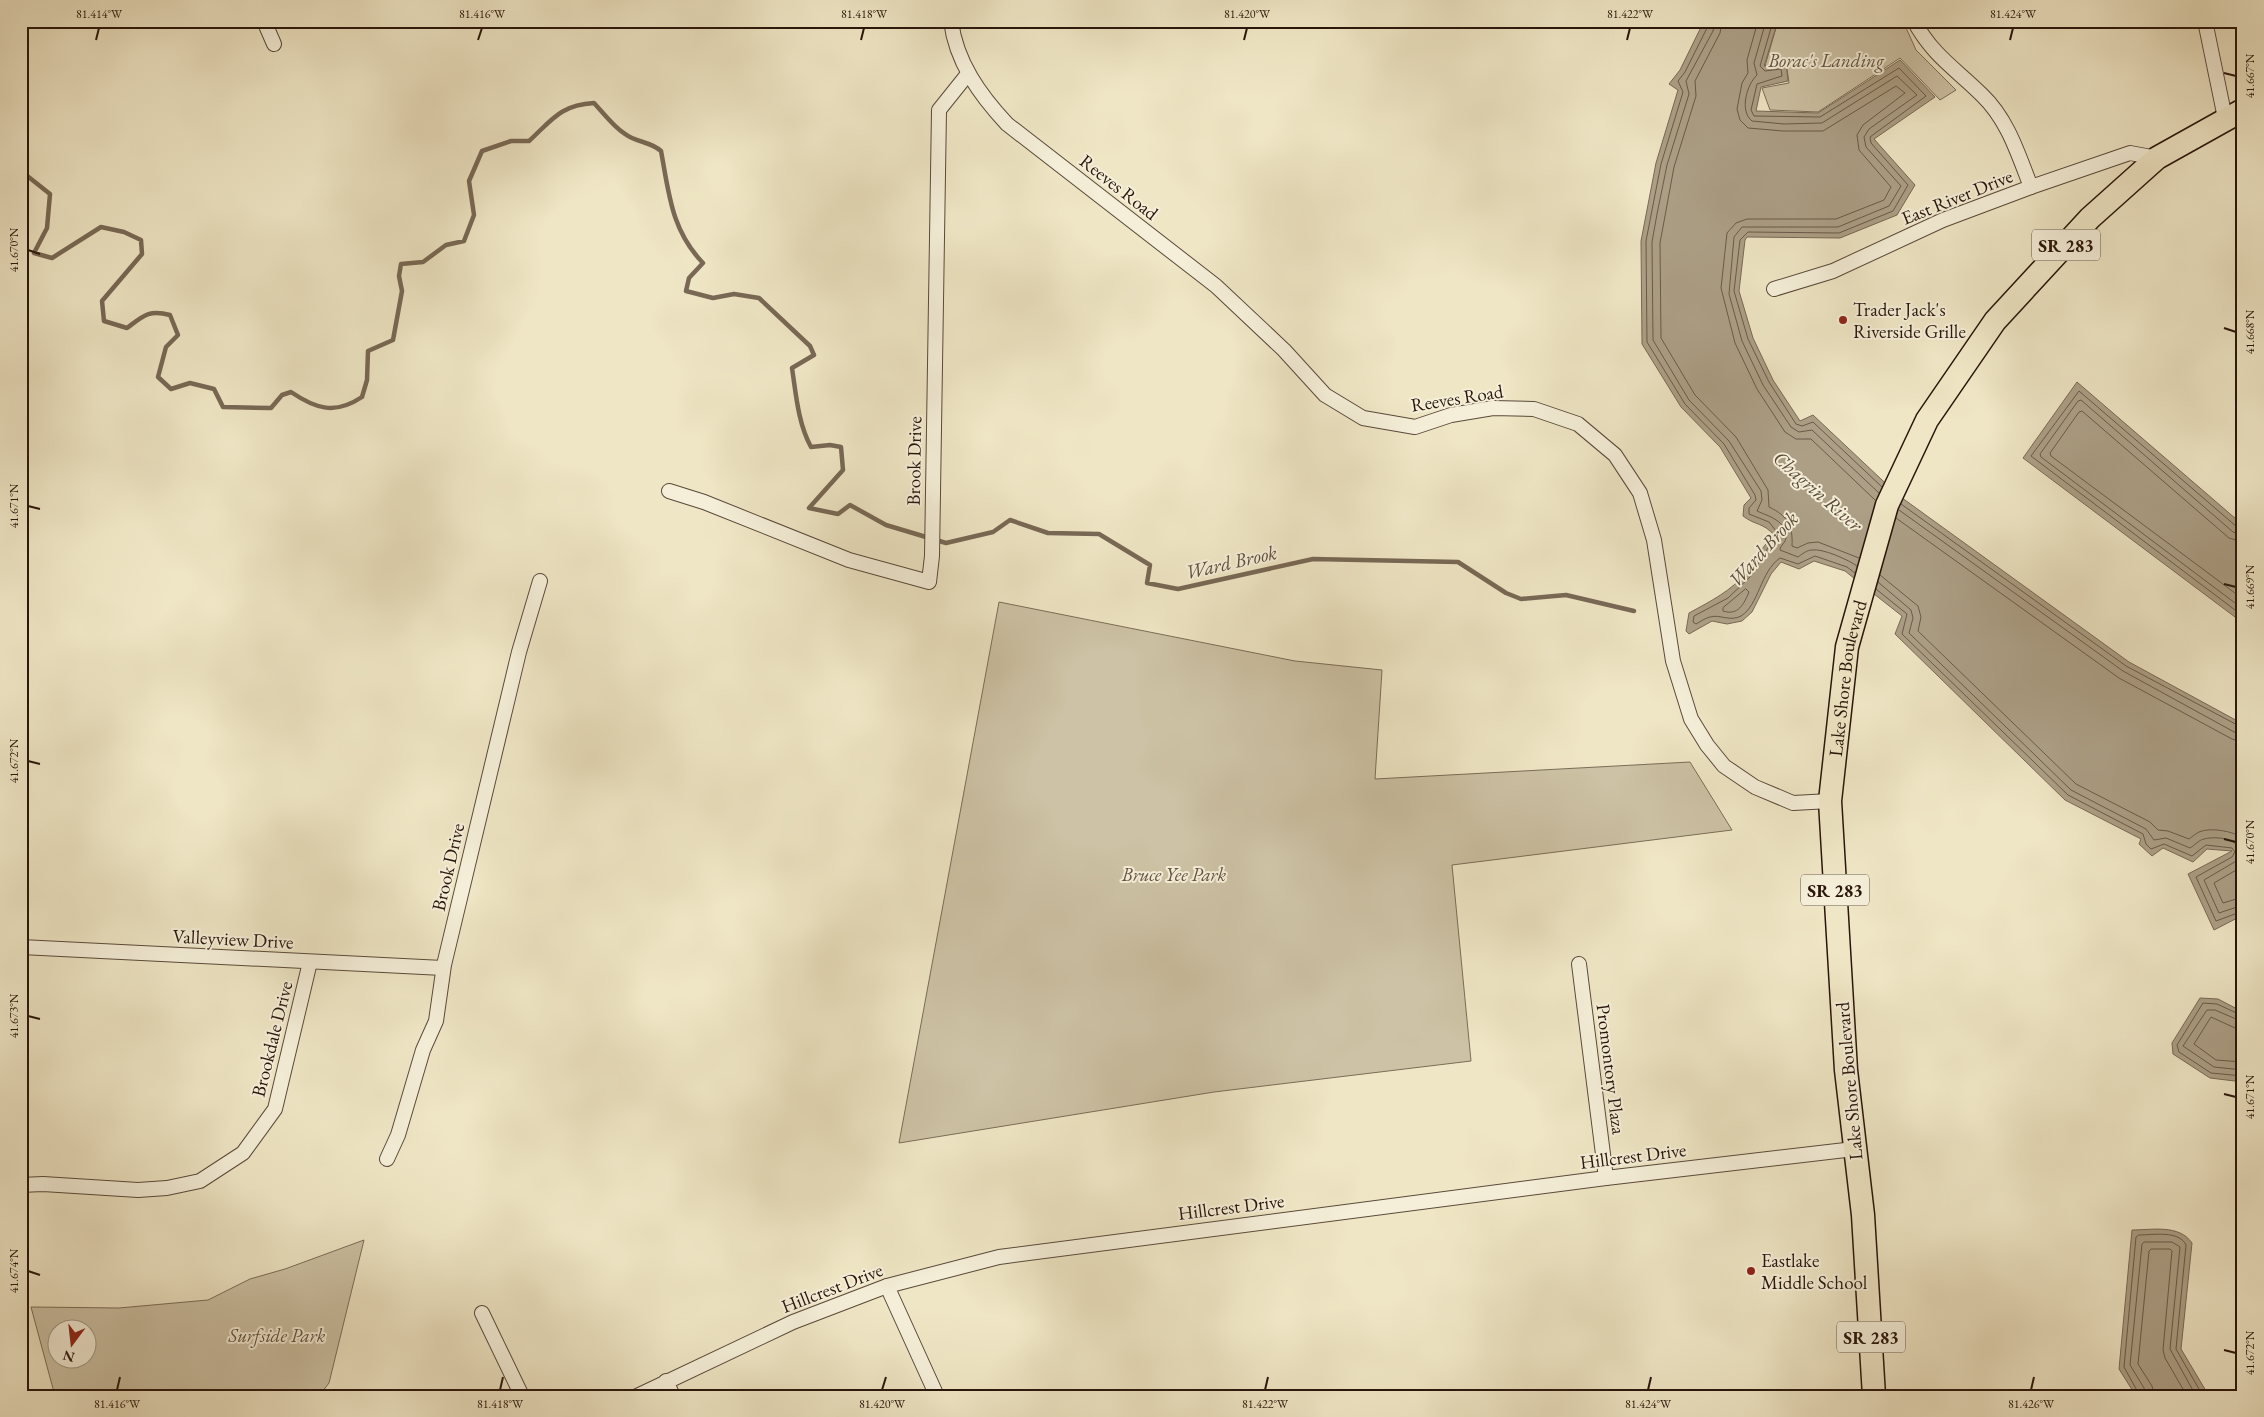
<svg xmlns="http://www.w3.org/2000/svg" width="2264" height="1417" viewBox="0 0 2264 1417" font-family="'EB Garamond',serif">
  <style>
    .green { fill: #cdc2a5; stroke: #7b6c58; fill-rule: evenodd }
    .water { fill: #ac9f86; stroke: #786855 }
    .lines { fill: none; stroke-linecap: round; stroke-linejoin: round }
    .shore { stroke: #6a5a48; stroke-width: 1 }
    .stream { stroke: #786855; stroke-width: 4.5 }
    .minor-casing { stroke: #5a493a; stroke-width: 16 }
    .primary-casing { stroke: #29150b; stroke-width: 25 }
    .minor { stroke: #f5efd9; stroke-width: 14 }
    .primary { stroke: #efe6c5; stroke-width: 22 }
    .ticks { fill: none; stroke: #29150b; stroke-width: 2 }
    .poi-dot { fill: #8f2418; stroke: #f5efd9; stroke-width: 2 }
    .labels { text-anchor: middle; dominant-baseline: central; stroke-width: 4; stroke-linejoin: round; paint-order: stroke }
    .shield { fill: #f5efd9; stroke: #665649; stroke-width: 1 }
    .shield-label { font-size: 18px; font-weight: bold; fill: #29150b }
    .park-label { font-size: 19px; font-style: italic; fill: #625241; stroke: #f5efd9 }
    .street-label { font-size: 19px; fill: #29150b; stroke: #f5efd9 }
    .poi-label { font-size: 19px; fill: #29150b; stroke: #f5efd9; text-anchor: start }
    .water-label { font-size: 20px; font-style: italic; fill: #5d4c3c; stroke: #f5efd9 }
    .neatline { fill: none; stroke: #29150b; stroke-width: 2 }
    .ticks-label { font-size: 12px; text-anchor: middle; fill: #29150b }
  </style>
  <rect width="100%" height="100%" fill="#efe6c5"/>
  <filter id="stains"><feTurbulence type="fractalNoise" baseFrequency=".004" numOctaves="4"/><feColorMatrix values="0 0 0 0 .2 0 0 0 0 .09 0 0 0 0 .02 0 0 0 .5 -.17"/></filter>
  <radialGradient id="worn" r=".72"><stop offset=".6" stop-color="#630" stop-opacity="0"/><stop offset="1" stop-color="#630" stop-opacity=".3"/></radialGradient>
  <!-- green -->
  <g class="green">
    <path d="M 1778,21 L 1903,21 L 1916,50 L 1956,90 L 1940,100 L 1900,58 L 1818,112 L 1770,110 L 1762,88 L 1789,83 L 1786,61 L 1765,66 Z"/>
    <path d="M 999,602 L 1295,661 L 1382,670 L 1375,779 L 1690,762 L 1732,830 L 1452,865 L 1471,1061 L 1214,1092 L 899,1143 Z"/>
    <path d="M 364,1240 L 329,1383 L 319,1396 L 55,1396 L 31,1307 L 119,1308 L 208,1300 L 250,1279 L 285,1269 ZM 58,1330 L 88,1330 L 88,1360 L 58,1360 Z"/>
  </g>
  <!-- water -->
  <g class="water">
    <path d="M 1704,21 L 1778,21 L 1764,66 L 1786,62 L 1788,81 L 1761,87 L 1756,111 L 1818,113 L 1900,60 L 1935,97 L 1874,139 L 1915,185 L 1897,215 L 1840,238 L 1747,237 L 1745,240 L 1739,291 L 1753,338 L 1773,380 L 1800,421 L 1813,415 L 1898,495 L 2129,662 L 2243,724 L 2243,915 L 2214,930 L 2188,874 L 2232,851 L 2207,849 L 2193,862 L 2163,848 L 2152,856 L 2139,844 L 2141,839 L 2065,800 L 1895,634 L 1902,616 L 1845,571 L 1814,561 L 1799,569 L 1781,562 L 1771,574 L 1752,612 L 1742,621 L 1727,624 L 1712,621 L 1689,634 L 1686,631 L 1689,613 C 1711,601 1731,591 1747,572 C 1758,559 1761,545 1775,536 C 1763,522 1756,526 1743,516 L 1744,505 L 1751,498 L 1720,447 L 1681,407 L 1642,344 L 1641,241 L 1656,163 L 1678,90 L 1669,84 L 1680,70 Z"/>
    <path d="M 2077,382 L 2243,525 L 2243,623 L 2023,458 Z"/>
    <path d="M 2200,998 L 2218,999 L 2243,1012 L 2243,1082 L 2210,1078 L 2173,1054 L 2172,1043 Z"/>
    <path d="M 2132,1230 C 2152,1230 2179,1224 2192,1243 L 2181,1349 L 2209,1396 L 2136,1396 L 2119,1369 Z"/>
  </g>
  <g class="lines">
    <!-- shore -->
    <g class="shore">
      <path d="M 1709,21 L 1707,28 L 1685,72 L 1678,81 L 1683,92 L 1661,164 L 1646,241 L 1647,342 L 1685,404 L 1724,444 L 1755,495 L 1756,500 L 1749,508 L 1749,514 L 1769,522 L 1780,536 L 1778,540 L 1769,546 L 1751,576 L 1728,598 L 1694,616 L 1693,622 L 1696,624 C 1700,622 1705,618 1710,617 C 1720,614 1730,622 1741,616 C 1759,605 1760,572 1780,558 L 1798,564 L 1815,556 L 1847,567 L 1855,573"/>
      <path d="M 1715,21 L 1713,31 L 1686,81 L 1689,94 L 1667,165 L 1657,214 L 1652,242 L 1653,340 L 1689,400 L 1729,441 L 1761,491 L 1762,500 L 1757,511 C 1768,516 1787,521 1786,537 C 1786,543 1780,545 1780,550 L 1798,557 C 1802,554 1807,550 1812,550 C 1822,548 1849,560 1857,566"/>
      <path d="M 1722,21 L 1720,33 L 1695,81 L 1696,96 L 1674,167 L 1665,216 L 1660,243 L 1661,338 L 1695,395 L 1736,437 L 1768,490 L 1769,507 C 1788,516 1793,526 1792,546 L 1797,548 L 1808,543 L 1818,542 L 1859,558"/>
      <path d="M 1758,21 L 1747,60 L 1748,73 L 1742,83 L 1737,109 L 1740,120 L 1748,128 L 1783,131 L 1823,131 L 1896,86 L 1905,93 L 1863,125 L 1857,135 L 1859,150 L 1891,187 L 1884,200 L 1836,219 L 1747,219 L 1736,223 L 1727,233 L 1721,288 L 1735,343 L 1757,389 L 1785,432 L 1796,439 L 1811,439 L 1875,500"/>
      <path d="M 1766,21 L 1754,63 L 1757,75 C 1747,84 1739,111 1752,121 L 1784,124 L 1822,123 L 1897,76 L 1917,95 L 1869,129 L 1864,137 L 1866,147 L 1901,186 L 1889,206 L 1838,227 L 1742,227 L 1734,237 L 1729,294 L 1742,341 L 1763,385 L 1791,427 L 1799,432 L 1812,430 L 1879,493"/>
      <path d="M 1773,21 L 1760,66 L 1765,71 L 1781,69 L 1782,76 L 1757,84 L 1751,110 L 1754,116 L 1820,117 L 1899,68 L 1926,96 L 1870,137 L 1871,143 L 1908,185 L 1893,211 L 1839,233 L 1748,232 L 1740,240 L 1734,291 L 1748,339 L 1769,382 L 1796,424 L 1802,426 L 1813,422 L 1882,487"/>
      <path d="M 1901,504 L 2126,666 L 2243,728"/>
      <path d="M 1899,510 L 2123,671 L 2236,733 L 2243,734"/>
      <path d="M 1896,518 L 2119,678 L 2232,739 L 2243,742"/>
      <path d="M 2243,529 L 2237,527 L 2079,391 L 2031,456 L 2243,616"/>
      <path d="M 2243,535 L 2233,532 L 2081,400 L 2078,401 L 2040,454 L 2041,457 L 2243,609"/>
      <path d="M 2243,542 L 2229,538 L 2082,411 L 2079,412 L 2050,453 L 2051,456 L 2243,599"/>
      <path d="M 1880,575 L 1918,606 L 1921,617 L 1918,631 L 2076,784 L 2150,822 L 2158,830 L 2168,831 L 2189,839 C 2192,837 2195,834 2199,832 C 2210,827 2233,831 2243,838"/>
      <path d="M 1878,582 L 1911,610 L 1913,618 L 1909,633 L 2071,790 L 2146,829 L 2154,840 L 2166,838 L 2190,848 C 2195,845 2199,840 2204,839 C 2216,836 2237,838 2241,851 L 2238,860 L 2204,880 L 2219,913 L 2243,905"/>
      <path d="M 1746,589 L 1749,592 C 1744,604 1738,616 1723,611 L 1723,608 Z"/>
      <path d="M 1876,589 L 1907,614 L 1902,634 L 2068,795 L 2143,834 L 2146,844 L 2151,849 L 2164,844 L 2192,856 L 2206,845 L 2232,848 L 2235,852 L 2232,857 L 2196,877 L 2216,921 L 2243,911"/>
      <path d="M 2243,866 L 2214,883 L 2223,903 L 2243,897"/>
      <path d="M 2243,1016 L 2217,1004 L 2203,1003 L 2177,1045 L 2179,1052 L 2211,1073 L 2243,1076"/>
      <path d="M 2243,1022 L 2215,1010 L 2207,1010 L 2183,1046 L 2214,1067 L 2243,1070"/>
      <path d="M 2243,1029 L 2235,1028 L 2211,1017 L 2194,1044 L 2216,1060 L 2243,1062"/>
      <path d="M 2140,1396 L 2124,1367 L 2136,1237 L 2139,1235 C 2153,1235 2179,1230 2186,1245 L 2176,1349 L 2203,1396"/>
      <path d="M 2146,1396 L 2144,1388 L 2130,1365 L 2142,1244 L 2144,1242 L 2172,1242 L 2180,1247 L 2170,1349 L 2196,1396"/>
      <path d="M 2154,1396 L 2152,1386 L 2138,1364 L 2149,1251 L 2151,1249 L 2170,1249 L 2172,1251 L 2163,1350 L 2165,1358 L 2187,1396"/>
    </g>
    <!-- stream -->
    <path class="stream" d="M 21,171 L 50,194 L 47,228 L 34,253 L 52,258 L 101,227 L 124,232 L 141,240 L 142,254 L 102,301 L 104,321 L 127,328 C 143,316 149,309 170,315 L 178,335 L 166,347 L 158,377 L 171,389 L 190,383 L 214,389 L 223,407 L 271,408 L 282,395 L 291,392 C 316,409 335,415 362,397 L 367,380 L 368,351 L 393,340 L 402,291 L 399,276 L 401,264 L 423,262 L 446,245 L 464,241 L 474,215 L 469,181 L 482,151 L 511,141 L 529,141 C 552,120 560,105 594,103 C 605,115 617,131 632,138 C 643,143 652,143 661,151 C 669,193 671,230 703,263 L 689,278 L 686,291 L 713,298 L 734,294 L 759,298 L 810,346 L 814,355 L 792,368 C 796,394 798,423 811,447 L 830,445 L 841,447 L 843,470 L 809,508 L 838,514 L 850,505 L 886,525 L 946,543 L 993,532 L 1010,520 L 1048,533 L 1099,534 L 1150,565 L 1147,583 L 1178,589 L 1313,559 L 1458,562 L 1506,593 L 1521,599 L 1566,595 L 1634,611"/>
    <defs>
      <g id="minor">
        <path d="M 264,21 L 274,44"/>
        <path d="M 951,21 C 956,62 980,95 1007,124 L 1216,286 L 1284,350 L 1325,395 L 1363,418 L 1415,427 L 1451,415 L 1493,408 L 1534,409 L 1578,424 L 1615,455 L 1640,493 L 1654,540 L 1673,661 L 1691,719 L 1707,745 L 1724,766 L 1755,787 L 1793,803 L 1830,801"/>
        <path d="M 1914,21 C 1933,56 1956,69 1982,95 C 2008,120 2018,154 2031,187"/>
        <path d="M 2205,21 L 2225,118"/>
        <path d="M 1774,289 L 1833,271 L 1943,220 L 2031,187 L 2130,153 L 2157,158"/>
        <path d="M 669,491 L 704,502 L 849,560 L 929,582 L 932,556 L 939,110 L 967,75"/>
        <path d="M 21,947 L 443,968"/>
        <path d="M 1579,964 L 1606,1178"/>
        <path d="M 387,1159 L 398,1135 L 423,1050 L 436,1021 L 444,965 L 519,652 L 540,581"/>
        <path d="M 21,1185 L 43,1184 L 138,1190 L 167,1188 L 200,1181 L 243,1153 L 275,1109 L 310,962"/>
        <path d="M 887,1286 L 937,1396"/>
        <path d="M 482,1313 L 522,1396"/>
        <path d="M 666,1381 L 673,1396"/>
        <path d="M 637,1396 L 793,1322 L 887,1286 L 999,1257 L 1606,1178 L 1854,1149"/>
      </g>
      <g id="primary">
        <path id="s1" d="M 1874,1396 L 1863,1215 L 1846,1070 L 1830,801 L 1847,647 L 1887,505 L 1927,420 L 1995,321 L 2090,218 L 2157,158 L 2243,110"/>
      </g>
    </defs>
    <!-- minor casing -->
    <use href="#minor" class="minor-casing"/>
    <!-- primary casing -->
    <use href="#primary" class="primary-casing"/>
    <!-- minor -->
    <use href="#minor" class="minor"/>
    <!-- primary -->
    <use href="#primary" class="primary"/>
  </g>
  <!-- ticks -->
  <path class="ticks" d="M 96,40 L 99,28M 478,40 L 482,28M 861,40 L 864,28M 1244,40 L 1247,28M 1627,40 L 1630,28M 2010,40 L 2013,28M 2224,73 L 2236,76M 28,250 L 40,254M 2224,328 L 2236,332M 28,506 L 40,509M 2224,584 L 2236,587M 28,761 L 40,764M 2224,839 L 2236,842M 28,1016 L 40,1019M 2224,1094 L 2236,1097M 28,1271 L 40,1275M 2224,1350 L 2236,1353M 117,1390 L 120,1377M 500,1390 L 503,1377M 882,1390 L 886,1377M 1265,1390 L 1268,1377M 1648,1390 L 1651,1377M 2031,1390 L 2034,1377"/>
  <!-- markers -->
  <g class="poi-dot">
    <circle cx="1843" cy="320" r="5"/>
    <circle cx="1751" cy="1271" r="5"/>
  </g>
  <g class="labels">
    <!-- shield labels -->
    <g class="shield">
      <rect x="2032" y="229.5" width="68" height="31" rx="4"/>
      <rect x="1801" y="874.5" width="68" height="31" rx="4"/>
      <rect x="1837" y="1321.5" width="68" height="31" rx="4"/>
    </g>
    <g class="shield-label">
      <text x="2066" y="245">SR 283</text>
      <text x="1835" y="890">SR 283</text>
      <text x="1871" y="1337">SR 283</text>
    </g>
    <!-- park labels -->
    <g class="park-label">
      <text x="1826" y="60">Borac's Landing</text>
      <text x="1174" y="874">Bruce Yee Park</text>
      <text x="277" y="1335">Surfside Park</text>
    </g>
    <!-- street labels -->
    <g class="street-label">
      <text transform="translate(1119 187) rotate(38)">Reeves Road</text>
      <text transform="translate(1957 197) rotate(-22)">East River Drive</text>
      <text transform="translate(1457 398) rotate(-9)">Reeves Road</text>
      <text transform="translate(914 461) rotate(-89)">Brook Drive</text>
      <text stroke="none"><textPath href="#s1" startOffset="721">Lake Shore Boulevard</textPath></text>
      <text transform="translate(448 867) rotate(-77)">Brook Drive</text>
      <text transform="translate(233 939) rotate(3)">Valleyview Drive</text>
      <text transform="translate(272 1039) rotate(-76)">Brookdale Drive</text>
      <text transform="translate(1611 1069) rotate(83)">Promontory Plaza</text>
      <text transform="translate(1849 1081) rotate(-95)">Lake Shore Boulevard</text>
      <text transform="translate(1633 1156) rotate(-7)">Hillcrest Drive</text>
      <text transform="translate(1231 1207) rotate(-7)">Hillcrest Drive</text>
      <text transform="translate(832 1288) rotate(-21)">Hillcrest Drive</text>
    </g>
    <!-- poi labels -->
    <g class="poi-label">
      <text x="1853" y="309">Trader Jack's<tspan x="1853" dy="22">Riverside Grille</tspan></text>
      <text x="1761" y="1260">Eastlake<tspan x="1761" dy="22">Middle School</tspan></text>
    </g>
    <!-- water labels -->
    <g class="water-label">
      <text transform="translate(1818 491) rotate(41)">Chagrin River</text>
      <text transform="translate(1763 549) rotate(-48)">Ward Brook</text>
      <text transform="translate(1231 562) rotate(-13)">Ward Brook</text>
    </g>
  </g>
  <!-- margin -->
  <rect width="2264" height="1417" fill="none" stroke="#efe6c5" stroke-width="55"/>
  <!-- north arrow -->
  <g transform="translate(72 1344) rotate(195)"><circle r="24" fill="#f5efd9" stroke="#a39887"/>
  <path d="M0-4L9 19L0 12L-9 19Z" fill="#8f2418"/>
  <text y="-8" font-size="14" font-weight="bold" text-anchor="middle" fill="#29150b">N</text>
  </g>
  <rect x="28" y="28" width="2208" height="1362" class="neatline"/>
  <g class="ticks-label">
    <text x="99" y="18">81.414°W</text>
    <text x="482" y="18">81.416°W</text>
    <text x="864" y="18">81.418°W</text>
    <text x="1247" y="18">81.420°W</text>
    <text x="1630" y="18">81.422°W</text>
    <text x="2013" y="18">81.424°W</text>
    <text transform="translate(2250 76) rotate(-90)" y="4">41.667°N</text>
    <text transform="translate(14 250) rotate(-90)" y="4">41.670°N</text>
    <text transform="translate(2250 332) rotate(-90)" y="4">41.668°N</text>
    <text transform="translate(14 506) rotate(-90)" y="4">41.671°N</text>
    <text transform="translate(2250 587) rotate(-90)" y="4">41.669°N</text>
    <text transform="translate(14 761) rotate(-90)" y="4">41.672°N</text>
    <text transform="translate(2250 842) rotate(-90)" y="4">41.670°N</text>
    <text transform="translate(14 1016) rotate(-90)" y="4">41.673°N</text>
    <text transform="translate(2250 1097) rotate(-90)" y="4">41.671°N</text>
    <text transform="translate(14 1271) rotate(-90)" y="4">41.674°N</text>
    <text transform="translate(2250 1353) rotate(-90)" y="4">41.672°N</text>
    <text x="117" y="1408">81.416°W</text>
    <text x="500" y="1408">81.418°W</text>
    <text x="882" y="1408">81.420°W</text>
    <text x="1265" y="1408">81.422°W</text>
    <text x="1648" y="1408">81.424°W</text>
    <text x="2031" y="1408">81.426°W</text>
  </g>
  <rect width="100%" height="100%" filter="url(#stains)"/>
  <rect width="100%" height="100%" fill="url(#worn)"/>
</svg>
